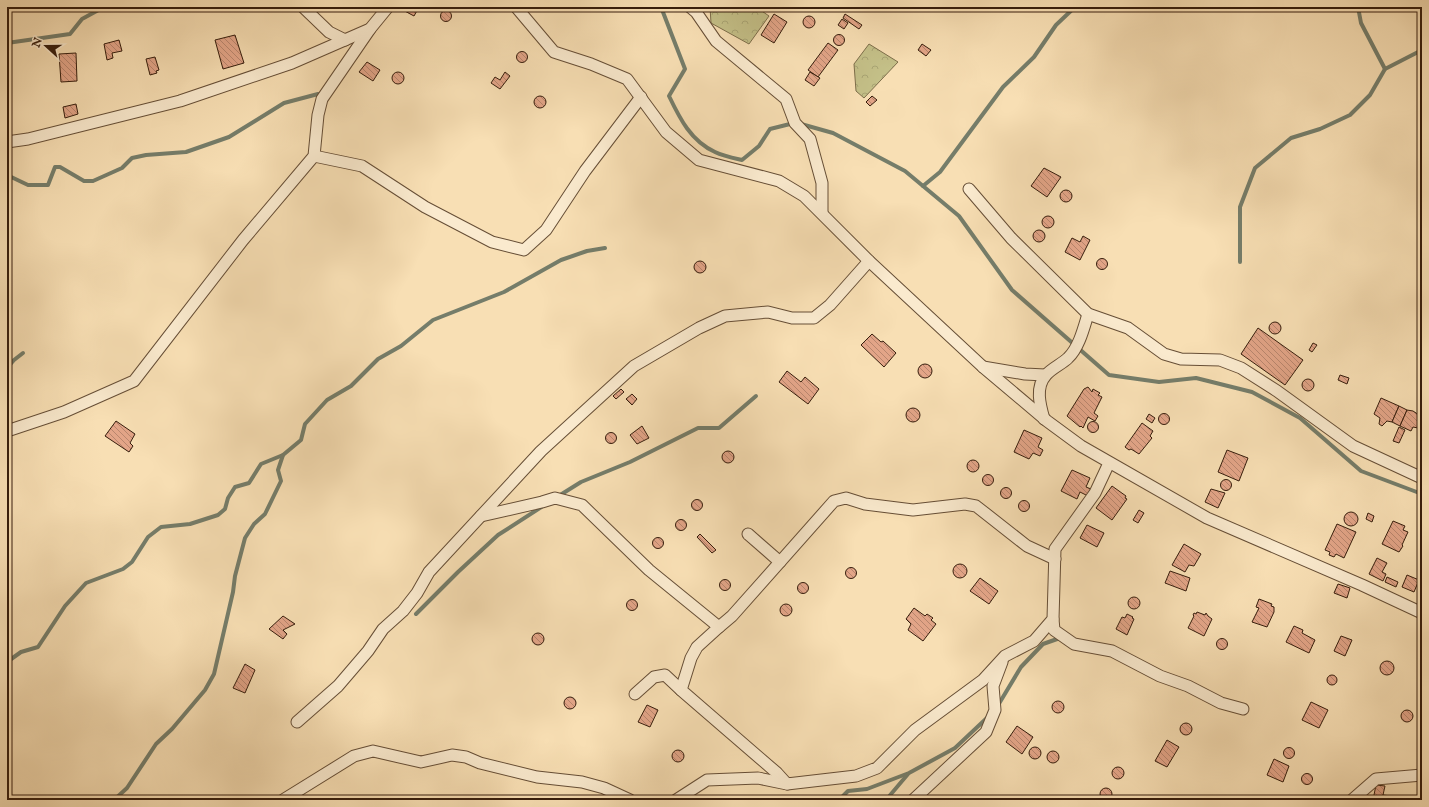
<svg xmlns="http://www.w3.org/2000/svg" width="1429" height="807" viewBox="0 0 1429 807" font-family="'IM FELL English',serif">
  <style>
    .forest { fill: url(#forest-crowns); stroke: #7d6e4a }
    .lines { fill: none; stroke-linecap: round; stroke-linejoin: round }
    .stream { stroke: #757d6a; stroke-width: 4 }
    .building { fill: url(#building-back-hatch); stroke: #361d0c }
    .minor-casing { stroke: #664e36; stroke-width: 13 }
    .minor { stroke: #faeace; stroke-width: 11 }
  </style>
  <defs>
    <pattern id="forest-crowns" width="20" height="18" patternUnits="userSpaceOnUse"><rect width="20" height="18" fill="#c4c088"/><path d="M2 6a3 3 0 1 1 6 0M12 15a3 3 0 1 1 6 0" fill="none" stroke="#a9a574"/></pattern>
    <pattern id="building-back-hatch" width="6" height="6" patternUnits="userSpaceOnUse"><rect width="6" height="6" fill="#e3a588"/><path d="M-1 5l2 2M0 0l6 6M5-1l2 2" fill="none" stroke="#b9866e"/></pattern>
  </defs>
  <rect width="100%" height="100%" fill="#f8dfb4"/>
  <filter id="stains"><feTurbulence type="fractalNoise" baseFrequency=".005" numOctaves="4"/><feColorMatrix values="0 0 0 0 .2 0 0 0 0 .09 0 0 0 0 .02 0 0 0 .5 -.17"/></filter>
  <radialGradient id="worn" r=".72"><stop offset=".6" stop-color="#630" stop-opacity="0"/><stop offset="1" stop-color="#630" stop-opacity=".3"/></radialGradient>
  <!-- forest -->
  <g class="forest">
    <path d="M 710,7 L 756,7 L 769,16 L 749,44 L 711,23 Z"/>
    <path d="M 869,44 L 898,62 L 864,98 L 856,91 L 854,64 Z"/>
  </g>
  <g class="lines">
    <!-- stream -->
    <g class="stream">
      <path d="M 661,7 L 685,69 L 669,96 C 680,119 691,141 715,152 C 723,156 733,158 742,160 L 759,146 L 770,129 L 794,123"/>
      <path d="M 1358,7 L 1361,23 L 1385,69"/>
      <path d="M 7,43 L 70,34 L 82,19 L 104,7"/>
      <path d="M 801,124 L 833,133 L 905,171 L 959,216 L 1012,290 L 1109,375 L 1159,382 L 1196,378 L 1252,392 L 1300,418 L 1361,471 L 1422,494"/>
      <path d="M 7,175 L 28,185 L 48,185 L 55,167 L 60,167 L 84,181 L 93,181 L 122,168 L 132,158 L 146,155 L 186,152 L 229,137 L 284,103 L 318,94"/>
      <path d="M 923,186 L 940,172 L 1003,87 L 1034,57 L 1056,25 L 1075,7"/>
      <path d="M 1240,262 L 1240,207 L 1255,168 L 1291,138 L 1320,129 L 1350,115 L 1370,95 L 1385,69 L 1422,50"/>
      <path d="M 7,368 L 14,360 L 23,353"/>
      <path d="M 557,497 L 581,482 L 630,462 L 698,428 L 719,428 L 756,396"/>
      <path d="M 416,614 L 458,572 L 498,535 L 543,506"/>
      <path d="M 7,662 L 21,652 L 38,647 L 65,606 L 86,583 L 123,569 L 132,562 L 148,537 L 161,527 L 190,524 L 218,515 L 225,509 L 228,498 L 235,487 L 249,483 L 261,464 L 283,455"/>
      <path d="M 997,707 L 1021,667 L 1043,644 L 1060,638"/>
      <path d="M 114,800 L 127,788 L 156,744 L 172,729 L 205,690 L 214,674 L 233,592 L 235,576 L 245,538 L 254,524 L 265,514 L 281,481 L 278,470 L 283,455 L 301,440 L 305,424 L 327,400 L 351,386 L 378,359 L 401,346 L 433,320 L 504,292 L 561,260 L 587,251 L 605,248"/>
      <path d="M 839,800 L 848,791 L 867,789 L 909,773 L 955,748 L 989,716"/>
      <path d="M 886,800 L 908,774"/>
      <path d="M 1170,800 L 1178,800"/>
    </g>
  </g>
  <!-- building -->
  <g class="building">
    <path d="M 402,7 L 419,7 L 414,16 L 401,9 Z"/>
    <circle cx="446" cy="16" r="5.5"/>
    <path d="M 774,14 L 787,22 L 774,43 L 761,35 Z"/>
    <path d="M 845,14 L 862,25 L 859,29 L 843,18 Z"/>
    <circle cx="809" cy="22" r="6"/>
    <path d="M 842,19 L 848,23 L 844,29 L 838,25 Z"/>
    <circle cx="839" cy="40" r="5.5"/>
    <path d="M 235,35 L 244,63 L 223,69 L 215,40 Z"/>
    <path d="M 119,40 L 122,51 L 112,53 L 113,58 L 107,60 L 104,44 Z"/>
    <path d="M 828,43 L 838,50 L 818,77 L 808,70 Z"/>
    <path d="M 922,44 L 931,50 L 926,56 L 918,50 Z"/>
    <circle cx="522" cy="57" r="5.5"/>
    <path d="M 76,53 L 77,81 L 61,82 L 59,54 Z"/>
    <path d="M 155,57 L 159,70 L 156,71 L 157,73 L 150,75 L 146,59 Z"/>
    <path d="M 367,62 L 380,70 L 373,81 L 359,72 Z"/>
    <circle cx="398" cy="78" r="6"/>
    <path d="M 505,72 L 510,76 L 500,89 L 491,83 L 495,77 L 500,80 Z"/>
    <path d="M 810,72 L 820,78 L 814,86 L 805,80 Z"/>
    <circle cx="540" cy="102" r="6"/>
    <path d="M 872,96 L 877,100 L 870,106 L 866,102 Z"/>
    <path d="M 76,104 L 78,114 L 65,118 L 63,107 Z"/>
    <path d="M 1044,168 L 1061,177 L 1047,197 L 1031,186 Z"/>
    <circle cx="1066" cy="196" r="6"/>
    <circle cx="1048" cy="222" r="6"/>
    <circle cx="1039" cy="236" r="6"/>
    <path d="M 1083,236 L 1090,240 L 1080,260 L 1065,252 L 1072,238 L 1080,242 Z"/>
    <circle cx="1102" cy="264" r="5.5"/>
    <circle cx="700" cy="267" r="6"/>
    <circle cx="1275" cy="328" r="6"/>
    <path d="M 1258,328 L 1303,360 L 1285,385 L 1241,354 Z"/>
    <path d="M 872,334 L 881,342 L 883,341 L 896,353 L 884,367 L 861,345 Z"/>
    <path d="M 1313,343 L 1317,345 L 1312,352 L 1309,350 Z"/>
    <circle cx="925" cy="371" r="7"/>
    <path d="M 787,371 L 801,382 L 805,377 L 819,389 L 808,404 L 779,382 Z"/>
    <path d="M 1340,375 L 1349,378 L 1347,384 L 1338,380 Z"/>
    <circle cx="1308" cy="385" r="6"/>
    <path d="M 1088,387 L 1092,392 L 1093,389 L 1100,393 L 1098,395 L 1102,397 L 1094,413 L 1098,416 L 1095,421 L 1088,417 L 1083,428 L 1081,426 L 1080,427 L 1067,416 L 1084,389 Z"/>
    <path d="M 621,389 L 624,392 L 616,399 L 613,396 Z"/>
    <path d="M 632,394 L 637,399 L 632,405 L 626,399 Z"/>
    <path d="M 1381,398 L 1399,406 L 1392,422 L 1387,421 L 1382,426 L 1379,424 L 1380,418 L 1374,414 Z"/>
    <path d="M 1399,406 L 1407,410 L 1400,426 L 1392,422 Z"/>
    <circle cx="913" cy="415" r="7"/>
    <path d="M 1407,410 L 1413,411 L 1419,415 L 1420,422 L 1418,428 L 1413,427 L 1411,431 L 1400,426 Z"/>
    <circle cx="1164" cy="419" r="5.5"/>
    <path d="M 1149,414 L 1155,418 L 1152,423 L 1146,419 Z"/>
    <path d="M 116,421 L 135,434 L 130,443 L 133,446 L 129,452 L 105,436 Z"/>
    <circle cx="1093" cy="427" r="5.5"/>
    <path d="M 1142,423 L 1153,431 L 1150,436 L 1152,438 L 1139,454 L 1131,449 L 1129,450 L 1125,447 Z"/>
    <path d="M 642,426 L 649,438 L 637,444 L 630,435 Z"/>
    <path d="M 1399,427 L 1405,430 L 1399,443 L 1393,441 Z"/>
    <path d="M 1024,430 L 1042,438 L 1038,447 L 1043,450 L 1040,456 L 1033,453 L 1029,459 L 1014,452 Z"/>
    <circle cx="611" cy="438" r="5.5"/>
    <path d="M 1227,450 L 1248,458 L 1239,481 L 1218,472 Z"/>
    <circle cx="728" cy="457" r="6"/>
    <circle cx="973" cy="466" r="6"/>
    <path d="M 1072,470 L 1090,478 L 1086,487 L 1091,489 L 1088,496 L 1080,492 L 1077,499 L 1061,491 Z"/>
    <circle cx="988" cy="480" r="5.5"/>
    <circle cx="1226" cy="485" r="5.5"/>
    <path d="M 1112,486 L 1126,496 L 1125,498 L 1127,499 L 1112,520 L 1096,508 Z"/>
    <circle cx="1006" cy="493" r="5.5"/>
    <path d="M 1211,489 L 1225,493 L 1218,508 L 1205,502 Z"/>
    <circle cx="697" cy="505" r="5.5"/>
    <circle cx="1024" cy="506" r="5.5"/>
    <path d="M 1139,510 L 1144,513 L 1138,523 L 1133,520 Z"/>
    <circle cx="1351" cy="519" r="7"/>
    <path d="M 1368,513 L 1374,516 L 1372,522 L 1366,519 Z"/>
    <circle cx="681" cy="525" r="5.5"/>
    <path d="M 1393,521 L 1405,526 L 1403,530 L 1408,532 L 1402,545 L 1403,546 L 1399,552 L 1382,544 Z"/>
    <path d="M 1337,524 L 1356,532 L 1344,558 L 1336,554 L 1334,557 L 1329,555 L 1330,552 L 1325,550 Z"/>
    <path d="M 1087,525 L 1104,533 L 1097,547 L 1080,538 Z"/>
    <path d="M 700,534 L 716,550 L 712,553 L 697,537 Z"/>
    <circle cx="658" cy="543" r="5.5"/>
    <path d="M 1184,544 L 1201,554 L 1194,566 L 1189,565 L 1185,572 L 1172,565 Z"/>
    <path d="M 1377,558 L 1387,563 L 1382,572 L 1386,574 L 1383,581 L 1369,574 Z"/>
    <circle cx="960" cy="571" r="7"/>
    <circle cx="851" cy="573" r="5.5"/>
    <path d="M 1170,571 L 1190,578 L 1186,591 L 1165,583 Z"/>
    <path d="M 1407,575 L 1419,580 L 1414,592 L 1402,587 Z"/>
    <path d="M 1387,577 L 1398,582 L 1396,587 L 1385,582 Z"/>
    <path d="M 980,578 L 998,591 L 989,604 L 970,591 Z"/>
    <circle cx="725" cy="585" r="5.5"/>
    <circle cx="803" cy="588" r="5.5"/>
    <path d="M 1338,584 L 1350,588 L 1347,598 L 1334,593 Z"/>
    <circle cx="1134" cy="603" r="6"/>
    <path d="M 1259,599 L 1272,604 L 1271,606 L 1274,607 L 1274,612 L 1267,627 L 1252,622 L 1259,608 L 1256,607 Z"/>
    <circle cx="632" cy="605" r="5.5"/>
    <circle cx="786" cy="610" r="6"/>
    <path d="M 914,608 L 925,616 L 927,614 L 933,618 L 931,620 L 936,624 L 923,641 L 908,630 L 911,624 L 906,619 Z"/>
    <path d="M 1197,612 L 1205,615 L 1206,613 L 1208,616 L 1212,619 L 1204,636 L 1188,628 L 1194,616 L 1193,615 L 1194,613 L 1196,614 Z"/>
    <path d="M 1127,614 L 1133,617 L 1132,618 L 1134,619 L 1127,635 L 1116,629 L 1122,617 L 1125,618 Z"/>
    <path d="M 283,616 L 295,624 L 283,630 L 287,634 L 283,639 L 269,629 Z"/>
    <path d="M 1294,626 L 1303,630 L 1302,633 L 1315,640 L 1309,653 L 1286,642 Z"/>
    <circle cx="538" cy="639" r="6"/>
    <path d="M 1341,636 L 1352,640 L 1345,656 L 1334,651 Z"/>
    <circle cx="1222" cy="644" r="5.5"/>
    <circle cx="1387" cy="668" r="7"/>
    <path d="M 245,664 L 255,670 L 245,693 L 233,688 Z"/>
    <circle cx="1332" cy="680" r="5"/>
    <circle cx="570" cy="703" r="6"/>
    <circle cx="1058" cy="707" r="6"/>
    <path d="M 1311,702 L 1328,710 L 1319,728 L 1302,720 Z"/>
    <path d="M 647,705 L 658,710 L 650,727 L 638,722 Z"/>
    <circle cx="1407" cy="716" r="6"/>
    <circle cx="1186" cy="729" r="6"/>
    <path d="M 1017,726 L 1033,737 L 1022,754 L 1006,742 Z"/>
    <path d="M 1167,740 L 1179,747 L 1167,767 L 1155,761 Z"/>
    <circle cx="1035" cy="753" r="6"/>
    <circle cx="1289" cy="753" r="5.5"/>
    <circle cx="678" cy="756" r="6"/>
    <circle cx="1053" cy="757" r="6"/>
    <path d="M 1274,759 L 1289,766 L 1283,782 L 1267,775 Z"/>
    <circle cx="1118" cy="773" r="6"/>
    <circle cx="1307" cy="779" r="5.5"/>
    <path d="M 1376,785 L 1385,786 L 1383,795 L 1391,796 L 1390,800 L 1373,800 Z"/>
    <circle cx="1106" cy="794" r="6"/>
  </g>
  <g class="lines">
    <defs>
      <g id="minor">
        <path d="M 303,7 L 329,32 L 345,40"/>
        <path d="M 516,7 L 554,52 L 591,64 L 627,79 L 666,132 L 699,160 L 779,181 L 804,196 L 869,261 L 983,367 L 1047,421 L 1081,446 L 1207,518 L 1362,585 L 1422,613"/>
        <path d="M 690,7 L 696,12 L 716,41 L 786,99 L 795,123 L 810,139 L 822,183 L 822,213"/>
        <path d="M 7,142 L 28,139 L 180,101 L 292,63 L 370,29 L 388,7"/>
        <path d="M 314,156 L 362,166 L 425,207 L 492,242 L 524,250 L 546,230 L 585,171 L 641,97"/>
        <path d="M 969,189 L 1011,238 L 1088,314 L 1128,328 L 1164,354 L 1181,359 L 1220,360 L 1241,368 L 1277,391 L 1353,446 L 1422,478"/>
        <path d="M 983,367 L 1025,374 L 1045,375"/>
        <path d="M 1044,419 C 1040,405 1035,387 1046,375 C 1052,368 1062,364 1068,358 C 1079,348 1084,327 1088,314"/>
        <path d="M 7,431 L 64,412 L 134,381 L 243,240 L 314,156 L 318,115 L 322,99 L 370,29"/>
        <path d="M 481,516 L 542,502 L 555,498 L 582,505 L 649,570 L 719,627 L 697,647 L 691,658 L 681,690 L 777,773 L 787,784 L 856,776 L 877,768 L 915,730 L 983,680 L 1005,656 L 1034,641 L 1053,619 L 1055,549 L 1095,493 L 1109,463"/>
        <path d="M 748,534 L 780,562"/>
        <path d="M 1053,619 L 1054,630 L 1074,644 L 1112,651 L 1160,676 L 1188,686 L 1221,703 L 1243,709"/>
        <path d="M 719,627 L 732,616 L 834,501 L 846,498 L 865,504 L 913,510 L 965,504 L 976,506 L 1027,546 L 1055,559"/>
        <path d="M 635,694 L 654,677 L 665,675 L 681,690"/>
        <path d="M 297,722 L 338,686 L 368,651 L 383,629 L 403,611 L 417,593 L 429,572 L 541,451 L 634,366 L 699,328 L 725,316 L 768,312 L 792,318 L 814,318 L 830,305 L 869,261"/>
        <path d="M 283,800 L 354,756 L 373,751 L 421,762 L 452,755 L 466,757 L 480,763 L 537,777 L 582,782 L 604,788 L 630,800"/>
        <path d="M 676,800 L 707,780 L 758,778 L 787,784"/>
        <path d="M 913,800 L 986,732 L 995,710 L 993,686 L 1002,662"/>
        <path d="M 1352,800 L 1376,779 L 1422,775"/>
      </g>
    </defs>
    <!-- minor casing -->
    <use href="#minor" class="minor-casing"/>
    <!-- minor -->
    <use href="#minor" class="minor"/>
  </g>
  <!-- margin -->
  <rect width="1429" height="807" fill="none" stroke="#f8dfb4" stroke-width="24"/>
  <rect x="8" y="8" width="1413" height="791" fill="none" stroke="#361d0c" stroke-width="2"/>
  <rect x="12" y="12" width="1405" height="783" fill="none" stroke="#361d0c"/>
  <!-- north arrow -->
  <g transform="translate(46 46) rotate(291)" stroke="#faeace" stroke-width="3" paint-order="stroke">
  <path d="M0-3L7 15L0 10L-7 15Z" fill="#361d0c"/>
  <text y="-6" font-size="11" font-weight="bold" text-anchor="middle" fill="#361d0c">N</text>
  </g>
  <rect width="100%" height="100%" filter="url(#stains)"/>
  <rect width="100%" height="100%" fill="url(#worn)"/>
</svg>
